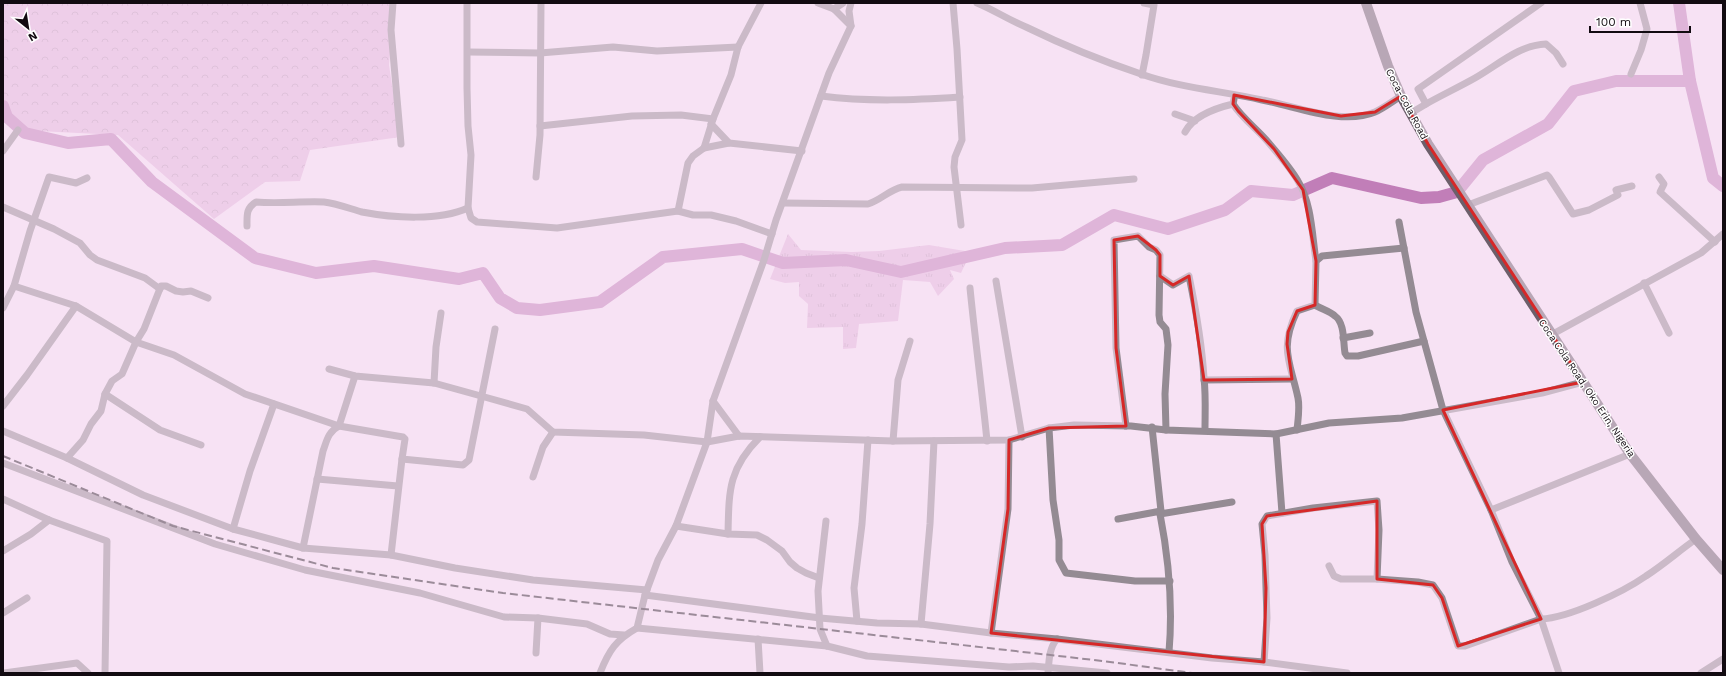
<svg xmlns="http://www.w3.org/2000/svg" width="1726" height="676" viewBox="0 0 1726 676" font-family="'Work Sans',sans-serif">
  <style>
    .grass { fill: url(#grass-tufts) }
    .forest { fill: url(#forest-crowns) }
    .lines { fill: none; stroke-linecap: round; stroke-linejoin: round }
    .river { stroke: #c17eb8; stroke-width: 12 }
    .street { stroke: #948b93; stroke-width: 7 }
    .secondary { stroke: #6c5f6a; stroke-width: 10 }
    .rail { stroke: #2c232b; stroke-width: 2; stroke-dasharray: 8 4; stroke-linecap: butt }
    .marked { fill: none; stroke: #d62828; stroke-width: 3; stroke-linejoin: round }
    .labels { text-anchor: middle; dominant-baseline: central; stroke-width: 3; stroke-linejoin: round; paint-order: stroke }
    .street-label { font-size: 10px; fill: #120b11; stroke: #fff }
  </style>
  <defs>
    <pattern id="grass-tufts" width="24" height="20" patternUnits="userSpaceOnUse"><rect width="24" height="20" fill="#e3b6dc"/><path d="M3 7l-1-3M5 7V3M7 7l1-3M15 17l-1-3M17 17v-4M19 17l1-3" fill="none" stroke="#c29bbc"/></pattern>
    <pattern id="forest-crowns" width="20" height="18" patternUnits="userSpaceOnUse"><rect width="20" height="18" fill="#e3b6dc"/><path d="M2 6a3 3 0 1 1 6 0M12 15a3 3 0 1 1 6 0" fill="none" stroke="#c29bbc"/></pattern>
  </defs>
  <rect width="100%" height="100%" fill="#f7e2f4"/>
  <!-- grass -->
  <path class="grass" d="M 788,234 L 801,250 L 852,252 L 879,251 L 929,245 L 971,252 L 961,273 L 950,270 L 954,279 L 938,296 L 930,282 L 903,280 L 898,321 L 859,324 L 856,348 L 843,349 L 843,327 L 807,328 L 808,304 L 799,296 L 799,282 L 785,283 L 770,279 Z"/>
  <!-- forest -->
  <path class="forest" d="M 3,3 L 394,3 L 389,65 L 400,137 L 310,150 L 300,181 L 265,182 L 214,219 L 118,135 L 18,130 L 3,98 Z"/>
  <g class="lines">
    <!-- river -->
    <g class="river">
      <path d="M 1679,3 L 1690,81 L 1713,178 L 1723,186"/>
      <path d="M 3,106 L 7,117 L 25,133 L 68,143 L 111,139 L 152,182 L 255,258 L 316,273 L 374,266 L 459,279 L 483,273 L 500,298 L 517,308 L 540,310 L 600,302 L 663,257 L 742,249 L 783,263 L 846,260 L 901,272 L 1005,248 L 1062,245 L 1114,215 L 1168,229 L 1225,210 L 1251,191 L 1293,195 L 1332,178 L 1421,198 L 1439,197 L 1457,192 L 1483,160 L 1548,124 L 1574,91 L 1616,81 L 1690,81"/>
    </g>
    <!-- street -->
    <g class="street">
      <path d="M 393,3 L 391,30 L 401,144"/>
      <path d="M 467,3 L 467,88 L 468,126 L 471,155 L 468,208 L 471,218 L 477,222 L 557,228 L 678,211 L 693,215 L 711,215 L 736,221 L 772,234"/>
      <path d="M 818,3 L 834,9 L 851,26"/>
      <path d="M 953,3 L 957,49 L 962,140 L 955,157 L 954,167 L 961,225"/>
      <path d="M 977,3 C 994,10 1009,20 1026,27 C 1063,45 1102,61 1141,74 C 1180,88 1222,91 1262,100 C 1296,106 1342,126 1375,112 C 1384,108 1393,101 1401,96"/>
      <path d="M 834,9 L 843,3"/>
      <path d="M 468,52 L 540,53 L 613,47 L 657,51 L 738,47"/>
      <path d="M 1631,74 L 1641,50 L 1647,29 L 1640,3"/>
      <path d="M 1142,75 L 1146,55 L 1154,5 L 1144,3"/>
      <path d="M 821,96 C 868,102 914,100 960,97"/>
      <path d="M 1233,104 C 1242,118 1257,129 1268,142 C 1278,154 1290,167 1298,181 C 1312,204 1312,235 1316,261"/>
      <path d="M 1426,104 C 1442,95 1459,87 1475,78 C 1498,65 1519,45 1546,44 L 1556,53 L 1563,64"/>
      <path d="M 1411,113 L 1426,104 L 1418,89 L 1541,3"/>
      <path d="M 1175,114 L 1195,121"/>
      <path d="M 711,124 L 729,143 L 802,151"/>
      <path d="M 540,126 L 632,116 L 681,115 L 713,119"/>
      <path d="M 1185,132 C 1194,115 1216,108 1233,104 L 1234,99"/>
      <path d="M 704,148 L 729,143"/>
      <path d="M 3,151 L 18,130"/>
      <path d="M 536,177 L 540,135 L 541,3"/>
      <path d="M 1659,177 L 1664,184 L 1660,192 L 1715,242"/>
      <path d="M 783,203 L 868,204 C 881,200 889,190 902,187 L 1032,188 L 1134,179"/>
      <path d="M 1468,205 L 1547,175 L 1549,177 L 1573,214 L 1589,210 L 1618,195 L 1616,190 L 1632,186"/>
      <path d="M 3,207 L 54,229 L 80,243 L 90,255 L 97,260 L 145,278 L 160,289"/>
      <path d="M 678,211 L 688,163 L 693,156 L 704,148 L 713,119 L 731,75 L 738,47 L 761,3"/>
      <path d="M 1399,222 L 1416,312 L 1443,410 L 1491,510 L 1512,562 L 1541,619 L 1559,673"/>
      <path d="M 247,226 C 247,215 246,208 256,202 C 279,204 301,201 324,202 C 335,203 351,209 362,212 C 393,218 439,221 468,208"/>
      <path d="M 1160,276 L 1173,285 L 1189,276 C 1196,310 1202,344 1204,378 C 1206,396 1205,413 1205,430"/>
      <path d="M 996,281 L 1022,437"/>
      <path d="M 1644,283 L 1669,333"/>
      <path d="M 14,286 L 76,306 L 136,342 L 174,355 L 245,394 L 339,426 L 403,437 L 405,439 L 402,459 L 463,465 L 469,460 L 495,329"/>
      <path d="M 970,288 C 975,339 982,390 987,441"/>
      <path d="M 1315,305 C 1321,309 1330,311 1335,316 C 1345,323 1343,342 1345,353 L 1347,356 L 1358,356 L 1424,341"/>
      <path d="M 3,308 L 14,286 L 30,231 L 49,177 L 76,183 L 87,178"/>
      <path d="M 1551,335 L 1701,253 L 1723,234"/>
      <path d="M 1343,338 L 1370,333"/>
      <path d="M 329,369 L 355,376 L 434,383 L 481,396 L 527,409 L 553,432 L 644,435 L 707,442 L 739,436 L 893,441 L 1009,440 L 1049,428 L 1074,425 L 1131,426 L 1166,430 L 1276,434 L 1329,423 L 1402,418 L 1542,393 L 1583,382"/>
      <path d="M 1204,380 L 1292,379"/>
      <path d="M 434,383 L 436,347 L 441,313"/>
      <path d="M 105,394 L 160,430 L 201,445"/>
      <path d="M 713,401 L 739,436"/>
      <path d="M 3,406 L 27,375 L 76,306"/>
      <path d="M 1126,426 L 1116,348 L 1114,240 L 1138,236 L 1149,247 L 1156,250 L 1160,255 L 1159,315 L 1160,322 L 1166,329 L 1168,345 L 1165,394 L 1166,430"/>
      <path d="M 1152,427 L 1161,511 L 1160,514 C 1169,560 1173,605 1169,652"/>
      <path d="M 1049,428 L 1053,500 L 1059,540 L 1059,560 L 1066,573 L 1135,581 L 1170,581"/>
      <path d="M 1297,430 C 1298,420 1300,408 1298,398 C 1290,361 1279,349 1297,311 L 1315,305 L 1316,261 L 1322,256 L 1404,248"/>
      <path d="M 3,431 L 67,458 L 83,440 L 91,424 L 101,411 L 105,394 L 112,381 L 122,374 L 136,342 L 144,329 L 161,286 L 166,286 L 176,291 L 183,292 L 191,291 L 208,298"/>
      <path d="M 1276,434 L 1282,513"/>
      <path d="M 893,441 L 898,380 L 910,341"/>
      <path d="M 67,458 L 143,495 L 233,529 L 250,471 L 274,404"/>
      <path d="M 3,463 L 215,544 L 305,570 L 420,593 L 504,617 L 538,618 L 587,624 L 610,634 L 624,635"/>
      <path d="M 533,477 L 543,447 L 553,432"/>
      <path d="M 317,479 L 398,486"/>
      <path d="M 3,499 L 49,520 L 107,541 L 105,673"/>
      <path d="M 1491,510 L 1630,454"/>
      <path d="M 1160,514 L 1232,502"/>
      <path d="M 1118,519 L 1161,511"/>
      <path d="M 826,521 L 818,591 L 820,629 L 827,646"/>
      <path d="M 676,526 L 728,534 L 757,535 L 767,540 L 782,551 L 790,562 L 797,568 L 806,573 L 819,578"/>
      <path d="M 233,529 L 303,548 L 391,555 L 455,568 L 533,580 L 647,590"/>
      <path d="M 728,534 C 729,491 728,469 760,437"/>
      <path d="M 303,548 L 323,451 C 327,440 328,432 339,426 L 355,376"/>
      <path d="M 3,551 L 31,534 L 49,520"/>
      <path d="M 391,555 L 402,459"/>
      <path d="M 1329,566 L 1334,576 L 1341,579 L 1377,579"/>
      <path d="M 645,595 L 820,618 L 877,623 L 921,624 L 991,633 L 1057,639"/>
      <path d="M 3,613 L 27,598"/>
      <path d="M 857,621 L 854,588 L 862,524 L 868,440"/>
      <path d="M 921,624 L 930,524 L 934,441"/>
      <path d="M 637,628 L 827,646 L 867,656 L 1009,667 L 1033,666 L 1107,673"/>
      <path d="M 991,633 L 1008,509 L 1009,440"/>
      <path d="M 758,639 L 760,673"/>
      <path d="M 536,653 L 538,618"/>
      <path d="M 1264,662 L 1267,618 L 1266,588 L 1265,555 L 1262,524 L 1267,516 L 1313,508 L 1377,501 L 1379,530 L 1377,579 L 1418,582 L 1433,585 L 1442,598 L 1458,646 L 1465,646 L 1541,619 C 1569,618 1623,592 1646,576 C 1663,565 1679,551 1696,539"/>
      <path d="M 4,673 L 77,663 L 88,673"/>
      <path d="M 600,673 C 609,650 616,640 637,628 L 645,595 L 658,560 L 676,526 L 707,442 L 713,401 L 764,260 L 776,220 L 829,73 L 851,26 L 849,11 L 851,3"/>
      <path d="M 1048,673 C 1049,661 1049,648 1057,639 L 1212,658 L 1264,662 L 1347,673"/>
      <path d="M 1701,673 L 1723,659"/>
    </g>
    <!-- secondary -->
    <path class="secondary" d="M 1366,3 L 1388,66 L 1401,96 L 1428,144 L 1630,454 L 1696,539 L 1723,570"/>
    <!-- rail -->
    <path class="rail" d="M 3,456 L 173,526 L 333,568 L 503,593 L 1103,661 L 1192,673"/>
  </g>
  <!-- marked area -->
  <path d="M0 0H1726V676H0ZM 1234,95 L 1341,116 L 1375,112 L 1401,96 L 1428,144 L 1583,382 L 1443,410 L 1541,619 L 1458,646 L 1442,598 L 1433,585 L 1377,579 L 1377,501 L 1267,516 L 1262,524 L 1266,588 L 1264,662 L 991,633 L 1008,509 L 1009,440 L 1049,428 L 1126,426 L 1116,348 L 1114,240 L 1138,236 L 1156,250 L 1160,255 L 1160,276 L 1173,285 L 1189,276 L 1204,380 L 1292,379 L 1287,344 L 1288,332 L 1297,311 L 1315,305 L 1316,261 L 1303,190 L 1274,149 L 1238,111 L 1233,104 Z" fill="#f7e2f4" fill-opacity=".55" fill-rule="evenodd"/>
  <path class="marked" d="M 1234,95 L 1341,116 L 1375,112 L 1401,96 L 1428,144 L 1583,382 L 1443,410 L 1541,619 L 1458,646 L 1442,598 L 1433,585 L 1377,579 L 1377,501 L 1267,516 L 1262,524 L 1266,588 L 1264,662 L 991,633 L 1008,509 L 1009,440 L 1049,428 L 1126,426 L 1116,348 L 1114,240 L 1138,236 L 1156,250 L 1160,255 L 1160,276 L 1173,285 L 1189,276 L 1204,380 L 1292,379 L 1287,344 L 1288,332 L 1297,311 L 1315,305 L 1316,261 L 1303,190 L 1274,149 L 1238,111 L 1233,104 Z"/>
  <g class="labels">
    <!-- street labels -->
    <g class="street-label">
      <text transform="translate(1407 104) rotate(62)">Coca-Cola Road</text>
      <text transform="translate(1587 388) rotate(56)">Coca Cola Road, Oko Erin, Nigeria</text>
    </g>
  </g>
  <!-- border -->
  <rect width="1726" height="676" fill="none" stroke="#120b11" stroke-width="8"/>
  <!-- north arrow -->
  <g transform="translate(28 28) rotate(150)" stroke="#ffffff" stroke-width="3" paint-order="stroke">
  <path d="M0-3L7 15L0 10L-7 15Z" fill="#120b11"/>
  <text y="-6" font-size="11" font-weight="bold" text-anchor="middle" fill="#120b11">N</text>
  </g>
  <!-- scale -->
  <path d="M1590 26v6h100v-6" fill="none" stroke="#120b11" stroke-width="2"/>
  <text x="1596" y="26" font-size="12" fill="#120b11" stroke="#ffffff" stroke-width="3" paint-order="stroke">100 m</text>
</svg>
